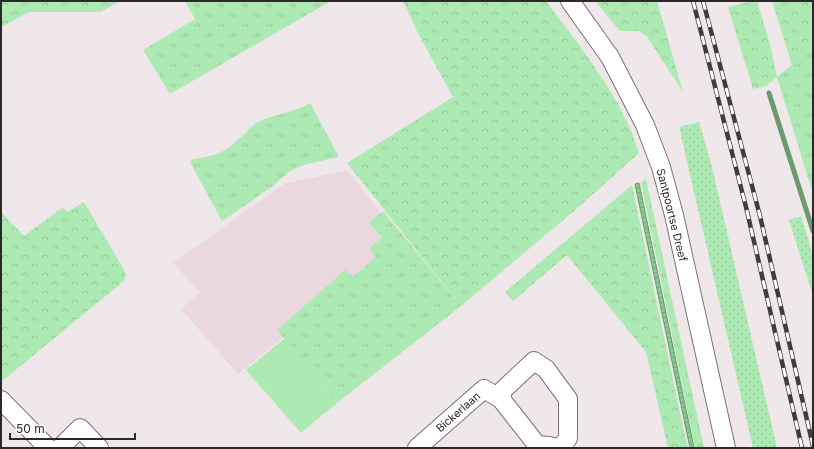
<svg xmlns="http://www.w3.org/2000/svg" width="814" height="449" viewBox="0 0 814 449" font-family="Inter,sans-serif">
  <style>
    .built { fill: #ead8de }
    .grass { fill: url(#grass-tufts) }
    .forest { fill: url(#forest-crowns) }
    .park { fill: url(#park-dots) }
    .pitch { fill: #adeab3 }
    .water { fill: url(#water-rules); stroke: #6a9a6e }
    .lines { fill: none; stroke-linecap: round; stroke-linejoin: round }
    .stream { stroke: #6a9a6e; stroke-width: 5 }
    .minor-casing { stroke: #7b7375; stroke-width: 20 }
    .minor { stroke: #fff; stroke-width: 18 }
    .rail-casing { stroke: #403c3d; stroke-width: 4.5 }
    .rail { stroke: #fff; stroke-width: 3; stroke-dasharray: 9; stroke-linecap: butt }
    .labels { text-anchor: middle; dominant-baseline: central; stroke-width: 3.5; stroke-linejoin: round; paint-order: stroke }
    .street-label { font-size: 11px; fill: #2c2829; stroke: #fff }
  </style>
  <defs>
    <pattern id="grass-tufts" width="24" height="20" patternUnits="userSpaceOnUse"><rect width="24" height="20" fill="#adeab3"/><path d="M3 7l-1-3M5 7V3M7 7l1-3M15 17l-1-3M17 17v-4M19 17l1-3" fill="none" stroke="#95c99a"/></pattern>
    <pattern id="forest-crowns" width="20" height="18" patternUnits="userSpaceOnUse"><rect width="20" height="18" fill="#adeab3"/><path d="M2 6a3 3 0 1 1 6 0M12 15a3 3 0 1 1 6 0" fill="none" stroke="#95c99a"/></pattern>
    <pattern id="park-dots" width="8" height="8" patternUnits="userSpaceOnUse"><rect width="8" height="8" fill="#adeab3"/><path d="M2 2h.1M6 6h.1" fill="none" stroke="#95c99a" stroke-width="1.8" stroke-linecap="round"/></pattern>
    <pattern id="water-rules" width="6" height="5" patternUnits="userSpaceOnUse"><rect width="6" height="5" fill="#84cb8c"/><path d="M0 2.5h6" fill="none" stroke="#72ae79"/></pattern>
  </defs>
  <rect width="100%" height="100%" fill="#f0e7ea"/>
  <!-- built -->
  <path class="built" d="M 347,170 L 403,240 L 238,374 L 181,309 L 200,292 L 173,263 L 284,184 Z"/>
  <!-- grass -->
  <g class="grass">
    <path d="M 185,1 L 331,1 L 170,94 L 143,50 L 195,19 Z"/>
    <path d="M 813,47 L 813,194 L 777,77 Z"/>
    <path d="M 310,103 L 339,157 L 307,164 L 291,170 L 273,186 L 222,221 L 190,162 L 193,159 C 215,157 226,152 242,136 C 247,132 252,125 258,122 C 274,114 294,113 310,103 Z"/>
    <path d="M 646,179 L 704,448 L 695,448 L 641,182 Z"/>
    <path d="M 383,211 L 461,306 L 337,403 L 277,330 L 345,270 L 353,277 L 376,257 L 369,249 L 382,237 L 369,223 Z"/>
  </g>
  <!-- forest -->
  <g class="forest">
    <path d="M 1,1 L 120,1 L 101,12 L 29,12 L 1,27 Z"/>
    <path d="M 403,1 L 546,1 C 579,45 624,100 639,153 L 574,211 L 461,306 L 347,163 L 453,97 L 420,37 Z"/>
    <path d="M 595,1 L 657,1 L 683,92 L 647,37 L 639,31 L 620,31 Z"/>
    <path d="M 753,1 L 757,1 L 771,48 L 777,77 L 766,86 L 753,89 L 728,7 Z"/>
    <path d="M 772,1 L 813,1 L 813,47 L 792,65 Z"/>
    <path d="M 632,185 L 683,427 L 688,448 L 668,448 L 646,352 L 567,255 L 513,301 L 505,292 Z"/>
    <path d="M 84,202 L 123,268 L 126,275 L 124,281 L 1,382 L 1,212 L 24,236 L 63,207 L 67,212 Z"/>
  </g>
  <!-- park -->
  <g class="park">
    <path d="M 699,122 L 712,167 L 777,448 L 753,448 L 679,127 Z"/>
    <path d="M 801,216 L 813,255 L 813,296 L 789,220 Z"/>
  </g>
  <!-- pitch -->
  <path class="pitch" d="M 285,338 L 337,403 L 301,433 L 246,370 Z"/>
  <!-- water -->
  <path class="water" d="M 639,183 L 694,448 L 690,448 L 635,184 Z"/>
  <g class="lines">
    <!-- stream -->
    <path class="stream" d="M 769,93 L 813,231"/>
    <defs>
      <g id="minor">
        <path d="M 570,1 L 610,57 L 645,125 L 661,167 L 674,215 L 726,448"/>
        <path d="M 501,399 L 503,390 L 534,361 L 546,369 L 568,399 L 568,438 L 561,448"/>
        <path d="M 1,400 L 48,448"/>
        <path d="M 60,448 L 80,428 L 99,448"/>
        <path d="M 417,448 L 484,389 L 501,399 L 537,445 L 549,446 L 557,448"/>
      </g>
    </defs>
    <!-- minor casing -->
    <use href="#minor" class="minor-casing"/>
    <!-- minor -->
    <use href="#minor" class="minor"/>
    <defs>
      <g id="rail">
        <path d="M 693,1 L 746,207 L 802,448"/>
        <path d="M 703,1 L 760,216 L 813,446"/>
      </g>
    </defs>
    <!-- rail casing -->
    <use href="#rail" class="rail-casing"/>
    <!-- rail -->
    <use href="#rail" class="rail"/>
  </g>
  <g class="labels">
    <!-- street labels -->
    <g class="street-label">
      <text transform="translate(672 215) rotate(76)">Santpoortse Dreef</text>
      <text transform="translate(458 412) rotate(-41)">Bickerlaan</text>
    </g>
  </g>
  <!-- border -->
  <rect width="814" height="449" fill="none" stroke="#2c2829" stroke-width="4"/>
  <!-- scale -->
  <path d="M10 433v6h125v-6" fill="none" stroke="#2c2829" stroke-width="2"/>
  <text x="16" y="433" font-size="12" fill="#2c2829" stroke="#ffffff" stroke-width="3" paint-order="stroke">50 m</text>
</svg>
